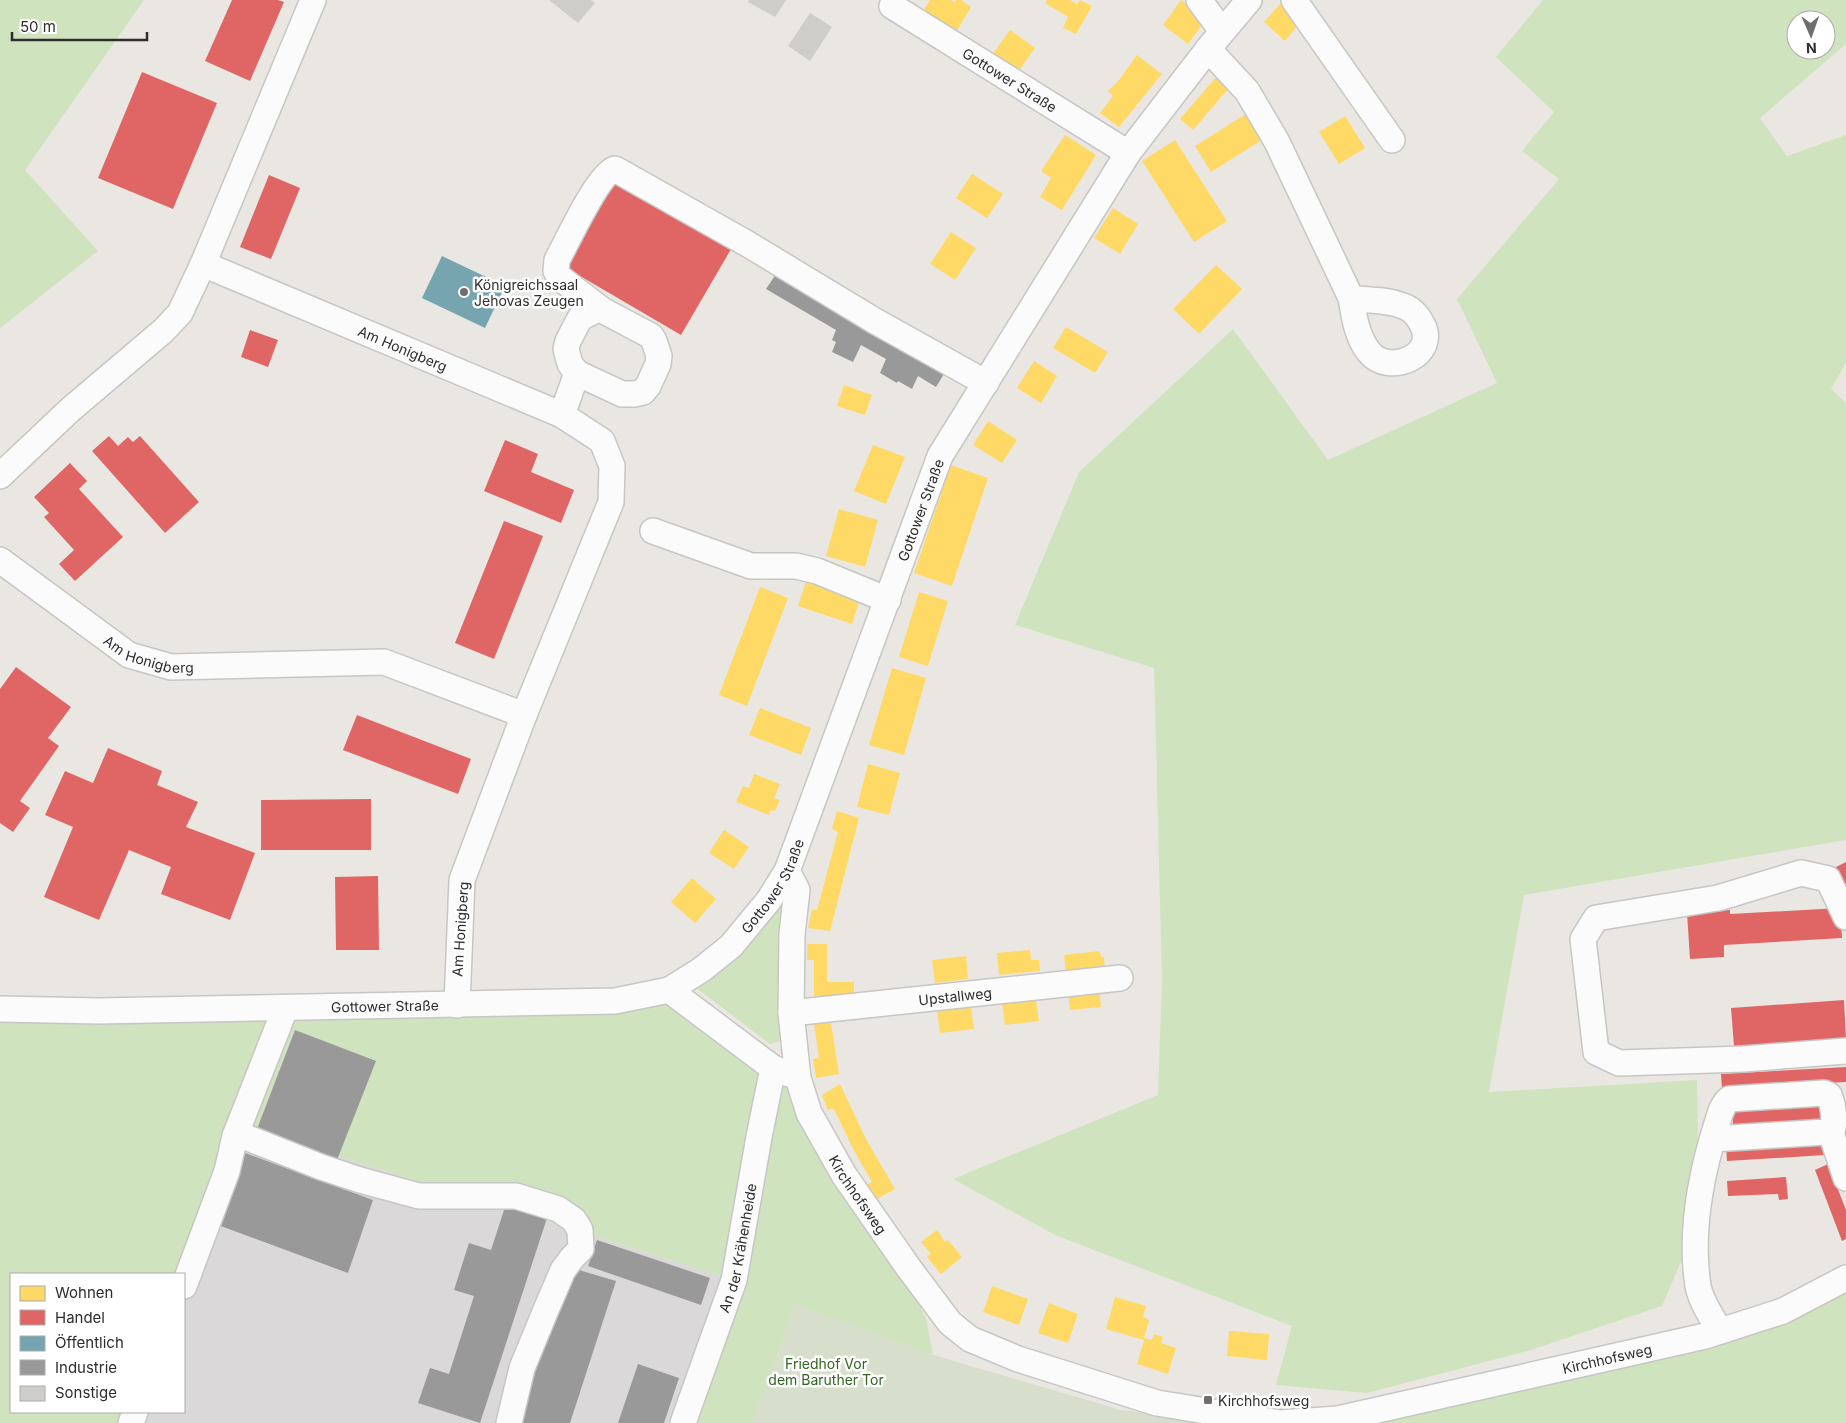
<svg xmlns="http://www.w3.org/2000/svg" width="1846" height="1423" viewBox="0 0 1846 1423" font-family="Inter,sans-serif">
  <style>
    .industrial { fill: #dbd8da }
    .green { fill: #cfe3bf; fill-rule: evenodd }
    .cemetery { fill: #d7decc }
    .homes { fill: #ffd966 }
    .shops { fill: #e06666 }
    .public { fill: #76a5af }
    .industry { fill: #999 }
    .building { fill: #cfcdca }
    .lines { fill: none; stroke-linecap: round; stroke-linejoin: round }
    .minor-casing { stroke: #c6c6c5; stroke-width: 28 }
    .minor { stroke: #fcfbfb; stroke-width: 25 }
    .poi-dot { fill: #6f6e6d; stroke: #fff; stroke-width: 2 }
    .labels { text-anchor: middle; dominant-baseline: central; stroke-width: 5; stroke-linejoin: round; paint-order: stroke }
    .street-label { font-size: 14px; fill: #2d2d2d; stroke: #fff }
    .poi-label { font-size: 14px; fill: #2d2d2d; stroke: #fff; text-anchor: start }
    .park-label { font-size: 14px; fill: #316620; stroke: #fff }
  </style>
  <rect width="100%" height="100%" fill="#eae7e3"/>
  <!-- industrial -->
  <path class="industrial" d="M 241,1126 L 734,1280 L 683,1423 L 129,1423 L 133,1412 L 184,1412 L 184,1279 Z"/>
  <!-- green -->
  <g class="green">
    <path d="M 0,0 L 144,0 L 25,170 L 98,251 L 0,328 Z"/>
    <path d="M 1543,0 L 1846,0 L 1846,44 L 1760,118 L 1787,156 L 1846,135 L 1846,363 L 1831,389 L 1846,403 L 1846,840 L 1524,895 L 1489,1092 L 1697,1080 L 1699,1219 L 1662,1306 L 1531,1350 L 1367,1393 L 1276,1385 L 1292,1326 L 1055,1235 L 953,1179 L 1158,1095 L 1162,980 L 1154,668 L 1015,625 L 1079,472 L 1233,329 L 1328,460 L 1497,383 L 1457,299 L 1559,179 L 1522,151 L 1554,112 L 1496,57 ZM 1796,20 L 1826,20 L 1826,50 L 1796,50 Z"/>
    <path d="M 791,896 L 783,1040 L 770,1044 L 695,987 L 779,899 Z"/>
    <path d="M 669,990 L 798,1078 L 926,1318 L 933,1355 L 795,1305 L 753,1423 L 683,1423 L 734,1280 L 242,1126 L 184,1274 L 11,1274 L 11,1412 L 133,1412 L 129,1423 L 0,1423 L 0,1009 Z"/>
    <path d="M 1846,1278 L 1846,1423 L 1343,1423 L 1705,1336 Z"/>
  </g>
  <!-- cemetery -->
  <path class="cemetery" d="M 795,1305 L 933,1355 L 1121,1410 L 1250,1423 L 753,1423 Z"/>
  <!-- homes -->
  <g class="homes">
    <path d="M 930,0 L 951,0 L 954,2 L 956,0 L 961,0 L 971,7 L 956,32 L 923,11 Z"/>
    <path d="M 1047,0 L 1070,0 L 1077,4 L 1080,0 L 1092,6 L 1076,34 L 1063,28 L 1068,17 L 1045,3 Z"/>
    <path d="M 1181,0 L 1206,19 L 1188,44 L 1163,25 Z"/>
    <path d="M 1282,2 L 1302,20 L 1285,41 L 1264,22 Z"/>
    <path d="M 1010,30 L 1035,48 L 1017,73 L 992,55 Z"/>
    <path d="M 1137,55 L 1162,74 L 1119,127 L 1100,113 L 1113,96 L 1108,91 L 1119,80 Z"/>
    <path d="M 1217,76 L 1230,87 L 1193,130 L 1180,119 Z"/>
    <path d="M 1249,112 L 1265,138 L 1211,172 L 1195,146 Z"/>
    <path d="M 1345,116 L 1365,148 L 1339,164 L 1319,132 Z"/>
    <path d="M 1065,135 L 1096,155 L 1062,210 L 1040,197 L 1051,178 L 1041,171 Z"/>
    <path d="M 1175,140 L 1227,221 L 1194,242 L 1142,161 Z"/>
    <path d="M 972,174 L 1003,194 L 987,218 L 956,198 Z"/>
    <path d="M 1113,208 L 1138,224 L 1120,254 L 1094,238 Z"/>
    <path d="M 951,232 L 976,248 L 955,280 L 930,264 Z"/>
    <path d="M 1216,265 L 1242,289 L 1199,334 L 1173,309 Z"/>
    <path d="M 1066,327 L 1108,352 L 1095,373 L 1053,348 Z"/>
    <path d="M 1034,361 L 1057,376 L 1041,403 L 1017,388 Z"/>
    <path d="M 844,385 L 872,395 L 865,415 L 837,406 Z"/>
    <path d="M 988,421 L 1017,440 L 1002,463 L 973,445 Z"/>
    <path d="M 873,445 L 905,457 L 886,504 L 854,491 Z"/>
    <path d="M 951,465 L 988,478 L 952,586 L 914,573 Z"/>
    <path d="M 839,509 L 878,520 L 865,567 L 826,556 Z"/>
    <path d="M 807,578 L 861,596 L 852,624 L 798,606 Z"/>
    <path d="M 760,587 L 788,598 L 747,706 L 719,695 Z"/>
    <path d="M 919,592 L 948,601 L 928,666 L 899,657 Z"/>
    <path d="M 892,668 L 926,678 L 904,755 L 869,745 Z"/>
    <path d="M 760,708 L 811,728 L 801,755 L 749,735 Z"/>
    <path d="M 868,764 L 900,773 L 889,815 L 857,807 Z"/>
    <path d="M 754,774 L 780,784 L 774,798 L 780,800 L 775,811 L 771,810 L 769,815 L 736,802 L 743,786 L 749,788 Z"/>
    <path d="M 837,811 L 859,818 L 830,931 L 808,928 L 812,910 L 817,910 L 838,832 L 832,829 Z"/>
    <path d="M 724,830 L 749,847 L 734,869 L 709,853 Z"/>
    <path d="M 692,878 L 716,899 L 695,923 L 671,902 Z"/>
    <path d="M 807,944 L 827,944 L 827,982 L 854,982 L 854,994 L 836,994 L 836,1002 L 814,1002 L 814,960 L 807,960 Z"/>
    <path d="M 1030,950 L 1031,960 L 1039,960 L 1040,971 L 999,975 L 997,953 Z"/>
    <path d="M 1100,951 L 1101,957 L 1104,957 L 1105,971 L 1066,975 L 1064,955 Z"/>
    <path d="M 966,956 L 968,979 L 935,983 L 932,960 Z"/>
    <path d="M 1099,986 L 1101,1007 L 1070,1010 L 1068,990 Z"/>
    <path d="M 1036,1000 L 1039,1021 L 1005,1025 L 1002,1003 Z"/>
    <path d="M 971,1007 L 974,1029 L 940,1033 L 937,1010 Z"/>
    <path d="M 830,1016 L 839,1074 L 816,1078 L 813,1059 L 819,1058 L 813,1018 Z"/>
    <path d="M 840,1084 L 867,1141 L 895,1189 L 877,1199 L 867,1185 L 872,1182 L 852,1147 L 834,1109 L 828,1110 L 822,1095 Z"/>
    <path d="M 937,1230 L 945,1242 L 948,1240 L 962,1257 L 941,1274 L 927,1257 L 931,1254 L 921,1242 Z"/>
    <path d="M 992,1286 L 1028,1299 L 1019,1325 L 983,1312 Z"/>
    <path d="M 1115,1297 L 1146,1306 L 1143,1317 L 1149,1320 L 1144,1338 L 1152,1340 L 1154,1334 L 1163,1337 L 1161,1343 L 1176,1348 L 1168,1374 L 1137,1364 L 1144,1340 L 1106,1329 Z"/>
    <path d="M 1049,1303 L 1078,1314 L 1068,1343 L 1038,1333 Z"/>
    <path d="M 1229,1331 L 1269,1334 L 1267,1360 L 1227,1356 Z"/>
  </g>
  <!-- shops -->
  <g class="shops">
    <path d="M 232,0 L 278,0 L 284,2 L 250,81 L 205,61 Z"/>
    <path d="M 142,72 L 217,103 L 173,209 L 98,178 Z"/>
    <path d="M 269,175 L 300,188 L 271,259 L 240,247 Z"/>
    <path d="M 615,176 L 734,244 L 681,335 L 563,266 Z"/>
    <path d="M 250,330 L 278,340 L 268,367 L 241,357 Z"/>
    <path d="M 109,436 L 118,446 L 128,437 L 133,442 L 140,436 L 199,502 L 165,533 L 92,451 Z"/>
    <path d="M 505,440 L 538,454 L 531,472 L 574,490 L 561,523 L 484,491 Z"/>
    <path d="M 70,463 L 87,481 L 79,489 L 123,537 L 75,581 L 59,564 L 74,550 L 44,517 L 49,513 L 34,497 Z"/>
    <path d="M 504,521 L 543,536 L 494,659 L 455,643 Z"/>
    <path d="M 16,667 L 71,707 L 48,738 L 59,746 L 20,801 L 30,808 L 13,832 L 0,823 L 0,689 Z"/>
    <path d="M 357,715 L 471,759 L 458,794 L 343,750 Z"/>
    <path d="M 108,748 L 162,771 L 157,785 L 198,802 L 186,827 L 255,853 L 230,920 L 161,894 L 171,867 L 129,850 L 99,920 L 44,897 L 73,827 L 45,815 L 65,771 L 93,783 Z"/>
    <path d="M 371,799 L 371,850 L 261,850 L 261,800 Z"/>
    <path d="M 1846,862 L 1846,888 L 1836,867 Z"/>
    <path d="M 378,876 L 379,950 L 336,950 L 335,877 Z"/>
    <path d="M 1840,908 L 1842,938 L 1724,945 L 1724,957 L 1690,959 L 1687,913 L 1730,910 L 1730,914 Z"/>
    <path d="M 1844,1000 L 1846,1039 L 1734,1046 L 1731,1008 Z"/>
    <path d="M 1846,1067 L 1846,1082 L 1722,1089 L 1721,1074 Z"/>
    <path d="M 1822,1104 L 1823,1119 L 1733,1125 L 1732,1109 Z"/>
    <path d="M 1825,1140 L 1825,1155 L 1727,1161 L 1726,1146 Z"/>
    <path d="M 1828,1164 L 1846,1210 L 1846,1239 L 1842,1241 L 1815,1170 Z"/>
    <path d="M 1786,1177 L 1788,1199 L 1779,1200 L 1778,1194 L 1728,1196 L 1727,1181 Z"/>
  </g>
  <!-- public -->
  <path class="public" d="M 442,256 L 505,286 L 485,328 L 422,298 Z"/>
  <!-- industry -->
  <g class="industry">
    <path d="M 778,271 L 947,369 L 936,387 L 918,376 L 912,389 L 898,381 L 897,383 L 880,373 L 886,359 L 861,345 L 853,362 L 832,352 L 836,342 L 832,340 L 836,330 L 766,289 Z"/>
    <path d="M 295,1030 L 376,1061 L 337,1160 L 257,1129 Z"/>
    <path d="M 245,1153 L 373,1200 L 348,1273 L 218,1225 Z"/>
    <path d="M 507,1201 L 548,1215 L 480,1423 L 418,1403 L 430,1368 L 449,1374 L 474,1296 L 454,1290 L 469,1243 L 491,1250 Z"/>
    <path d="M 597,1240 L 710,1278 L 701,1305 L 588,1266 Z"/>
    <path d="M 569,1267 L 616,1281 L 570,1423 L 519,1423 Z"/>
    <path d="M 638,1364 L 679,1378 L 664,1423 L 618,1423 Z"/>
  </g>
  <!-- building -->
  <g class="building">
    <path d="M 549,0 L 591,0 L 595,3 L 578,23 Z"/>
    <path d="M 749,0 L 786,0 L 775,17 L 748,2 Z"/>
    <path d="M 810,13 L 832,27 L 810,61 L 788,46 Z"/>
  </g>
  <g class="lines">
    <defs>
      <g id="minor">
        <path d="M 1199,0 L 1222,31"/>
        <path d="M 1294,0 L 1392,140"/>
        <path id="s1" d="M 892,6 L 1128,153"/>
        <path d="M 1208,49 L 1247,91 L 1277,142 L 1351,298 C 1368,301 1387,299 1403,306 C 1412,309 1418,316 1422,324 C 1439,355 1389,377 1369,352 C 1357,337 1354,317 1351,298"/>
        <path d="M 203,264 L 313,0"/>
        <path d="M 596,310 L 602,310 L 651,336 L 654,341 L 659,356 L 658,364 L 648,386 L 643,392 L 634,394 L 622,394 L 577,373 L 570,364 L 566,349 L 568,341 L 580,318 Z"/>
        <path d="M 602,310 L 559,277 L 556,271 L 557,260 C 567,242 598,174 615,169 L 746,243 L 875,321 L 986,383"/>
        <path d="M 562,415 L 577,373"/>
        <path id="s2" d="M 0,476 L 71,409 L 163,331 L 180,313 L 203,264 L 562,415 L 602,441 L 612,466 L 611,502 L 524,715 L 462,880 L 457,1005"/>
        <path d="M 653,531 L 751,566 L 796,566 L 817,571 L 888,600"/>
        <path id="s3" d="M 0,560 L 129,655 L 171,667 L 384,662 L 524,715"/>
        <path id="s4" d="M 787,871 L 797,890 L 792,934 L 791,1013 L 798,1078 L 809,1113 L 844,1175 L 908,1267 L 950,1323 L 970,1339 L 1018,1359 L 1157,1403 L 1280,1423 L 1338,1419 L 1705,1336 L 1783,1311 L 1846,1278"/>
        <path d="M 1846,917 L 1828,879 L 1801,873 L 1718,898 L 1596,918 L 1583,939 L 1596,1052 L 1619,1063 L 1743,1059 L 1846,1051"/>
        <path d="M 669,990 L 773,1068 L 789,1074"/>
        <path id="s5" d="M 0,1009 L 98,1011 L 615,1001 L 669,990 L 701,970 L 731,946 L 769,900 L 787,871 L 940,456 L 1128,153 L 1208,49 L 1249,0"/>
        <path id="s6" d="M 791,1013 L 1120,978"/>
        <path d="M 1830,1130 L 1846,1178"/>
        <path d="M 235,1136 L 248,1138 L 321,1167 L 360,1180 L 419,1196 L 516,1196 L 558,1209 L 574,1220 L 580,1230 L 581,1249 L 572,1258 L 563,1270 L 545,1312 L 522,1368 L 509,1423"/>
        <path d="M 1713,1139 L 1826,1132 L 1833,1128 C 1835,1117 1833,1105 1829,1095 L 1824,1093 L 1729,1099 C 1720,1107 1719,1119 1715,1130 C 1700,1179 1690,1234 1698,1286 C 1701,1302 1712,1317 1720,1331"/>
        <path d="M 184,1286 L 227,1171 L 235,1136 L 285,1009"/>
        <path d="M 131,1423 L 135,1412"/>
        <path id="s7" d="M 683,1423 L 734,1280 L 759,1137 L 773,1068"/>
      </g>
    </defs>
    <!-- minor casing -->
    <use href="#minor" class="minor-casing"/>
    <!-- minor -->
    <use href="#minor" class="minor"/>
  </g>
  <!-- markers -->
  <g class="poi-dot">
    <circle cx="464" cy="292" r="5"/>
    <rect x="1203" y="1395" width="10" height="10" rx="2.5"/>
  </g>
  <g class="labels">
    <!-- street labels -->
    <g class="street-label">
      <text stroke="none"><textPath href="#s1" startOffset="139">Gottower Straße</textPath></text>
      <text stroke="none"><textPath href="#s2" startOffset="514">Am Honigberg</textPath></text>
      <text stroke="none"><textPath href="#s5" startOffset="1225">Gottower Straße</textPath></text>
      <text stroke="none"><textPath href="#s3" startOffset="179">Am Honigberg</textPath></text>
      <text stroke="none"><textPath href="#s5" startOffset="820">Gottower Straße</textPath></text>
      <text transform="translate(460 929) rotate(-86)">Am Honigberg</text>
      <text stroke="none"><textPath href="#s6" startOffset="165">Upstallweg</textPath></text>
      <text stroke="none"><textPath href="#s5" startOffset="385">Gottower Straße</textPath></text>
      <text stroke="none"><textPath href="#s4" startOffset="342">Kirchhofsweg</textPath></text>
      <text stroke="none"><textPath href="#s7" startOffset="184">An der Krähenheide</textPath></text>
      <text stroke="none"><textPath href="#s4" startOffset="1182">Kirchhofsweg</textPath></text>
    </g>
    <!-- poi labels -->
    <g class="poi-label">
      <text x="474" y="284">Königreichssaal<tspan x="474" dy="16">Jehovas Zeugen</tspan></text>
      <text x="1218" y="1400">Kirchhofsweg</text>
    </g>
    <!-- park labels -->
    <g class="park-label">
      <text x="826" y="1363">Friedhof Vor<tspan x="826" dy="16">dem Baruther Tor</tspan></text>
    </g>
  </g>
  <!-- legend -->
  <rect x="10" y="1273" width="175" height="140" fill="#ffffff" stroke="#ababab"/>
  <rect x="20" y="1286" width="25" height="15" fill="#ffd966" stroke="#ababab"/>
  <text x="55" y="1298" font-size="15" fill="#2d2d2d">Wohnen</text>
  <rect x="20" y="1310" width="25" height="15" fill="#e06666" stroke="#ababab"/>
  <text x="55" y="1323" font-size="15" fill="#2d2d2d">Handel</text>
  <rect x="20" y="1336" width="25" height="15" fill="#76a5af" stroke="#ababab"/>
  <text x="55" y="1348" font-size="15" fill="#2d2d2d">Öffentlich</text>
  <rect x="20" y="1360" width="25" height="15" fill="#999999" stroke="#ababab"/>
  <text x="55" y="1373" font-size="15" fill="#2d2d2d">Industrie</text>
  <rect x="20" y="1386" width="25" height="15" fill="#cfcdca" stroke="#ababab"/>
  <text x="55" y="1398" font-size="15" fill="#2d2d2d">Sonstige</text>
  <!-- north arrow -->
  <g transform="translate(1811 35) rotate(178)"><circle r="24" fill="#ffffff" stroke="#ababab"/>
  <path d="M0-4L9 19L0 12L-9 19Z" fill="#6f6e6d"/>
  <text y="-8" font-size="14" font-weight="bold" text-anchor="middle" fill="#2d2d2d">N</text>
  </g>
  <!-- scale -->
  <path d="M12 32v8h135v-8" fill="none" stroke="#2d2d2d" stroke-width="2.5"/>
  <text x="20" y="32" font-size="15" fill="#2d2d2d" stroke="#ffffff" stroke-width="4" paint-order="stroke">50 m</text>
</svg>
